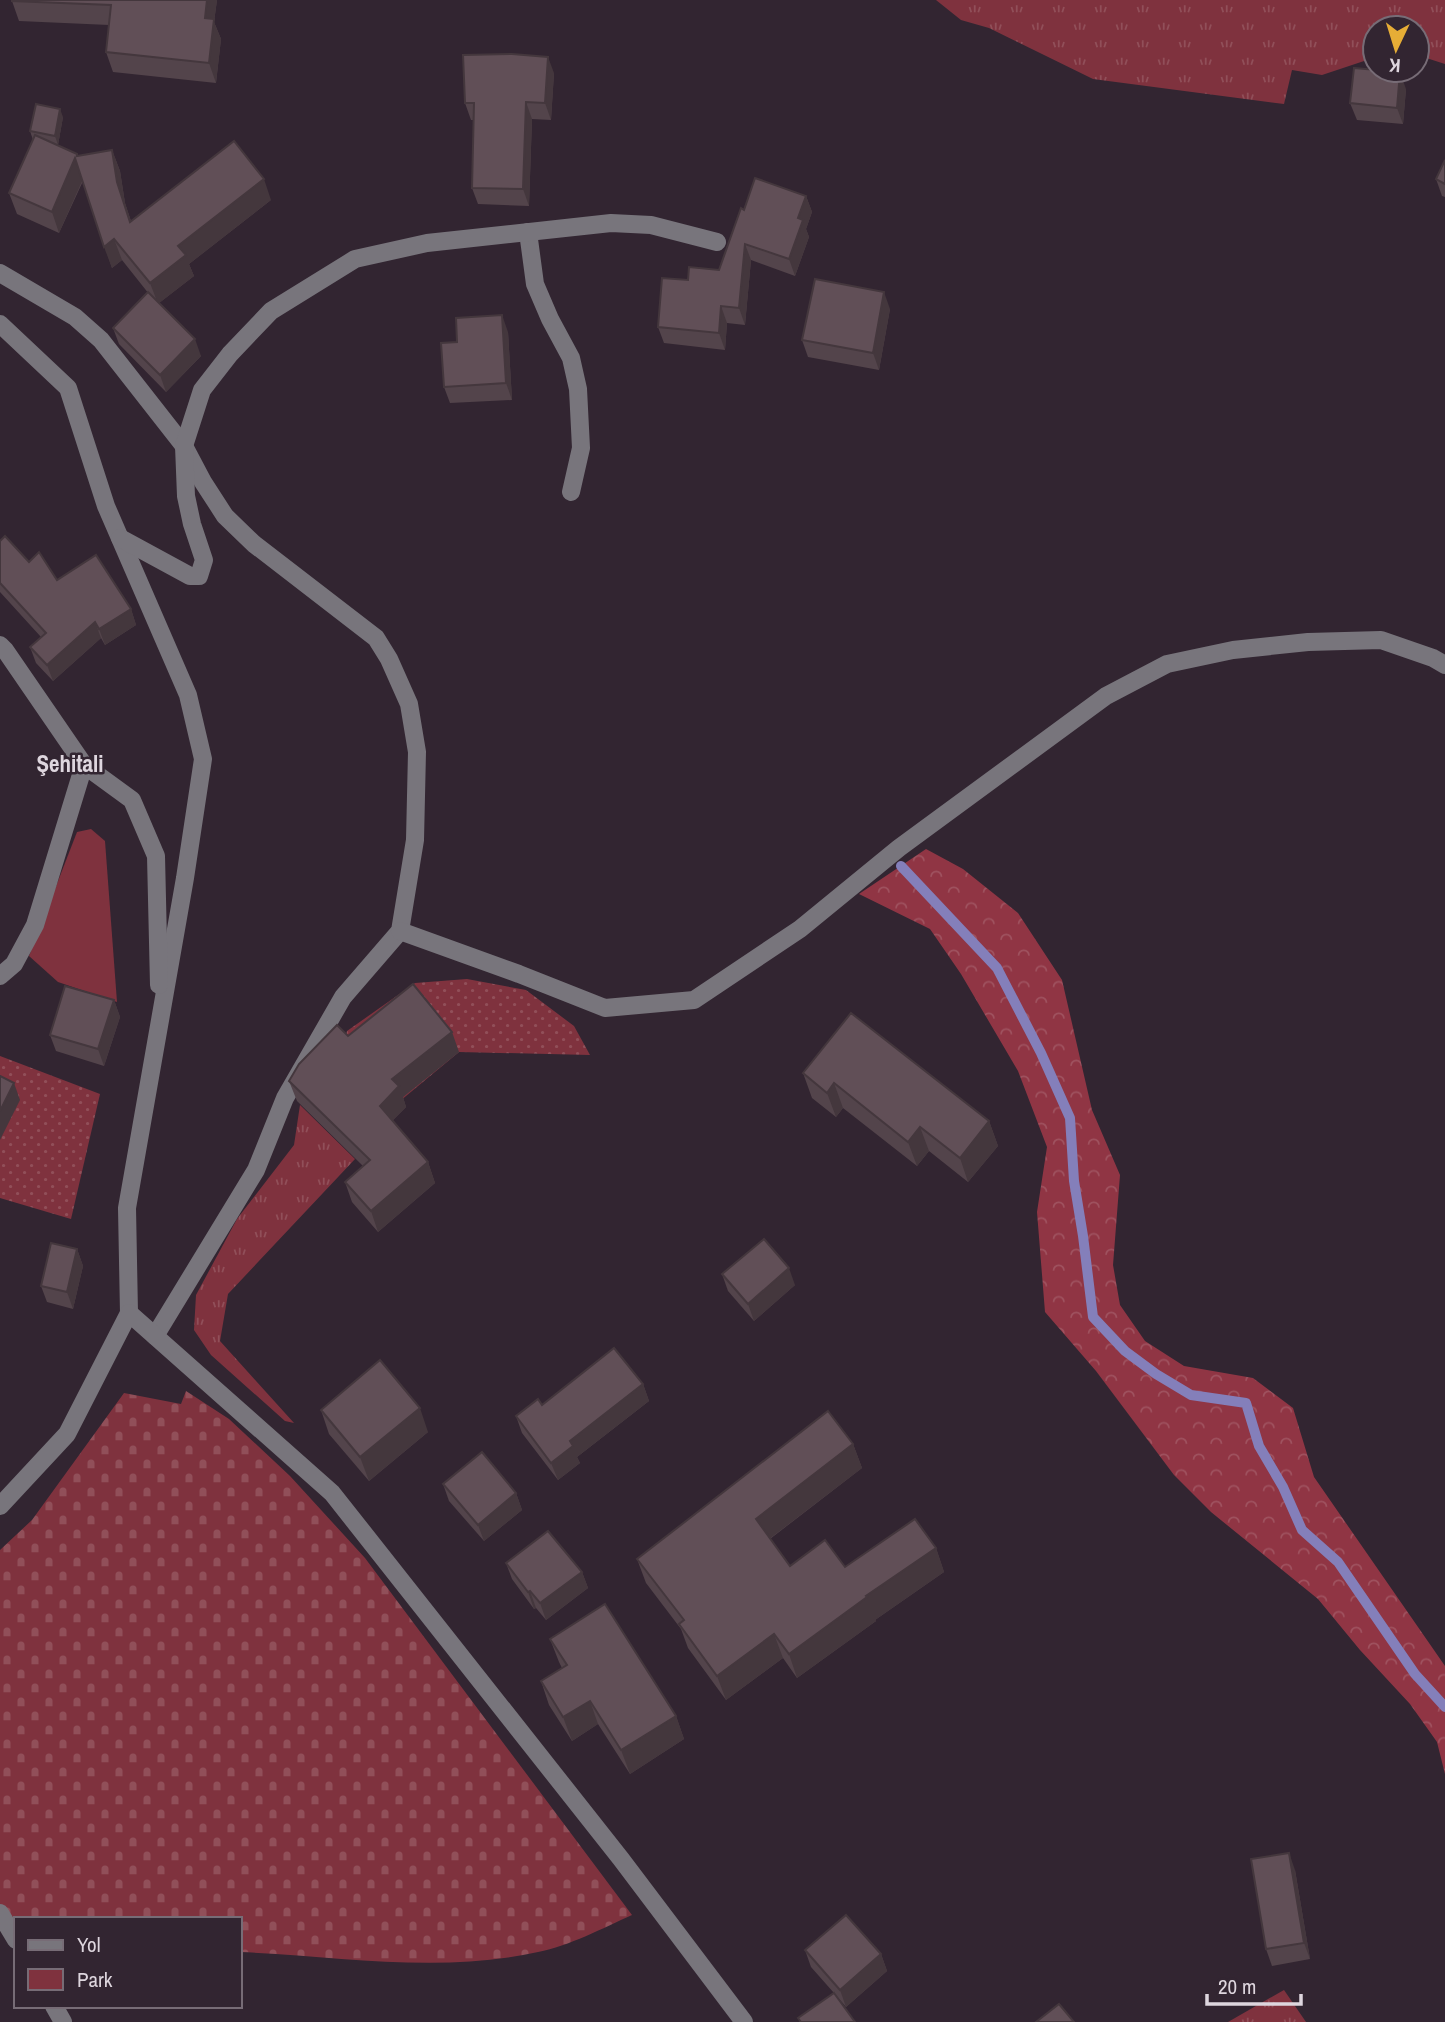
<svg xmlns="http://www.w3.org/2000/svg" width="1445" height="2022" viewBox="0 0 1445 2022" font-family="'Archivo Narrow',sans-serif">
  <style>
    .grass { fill: url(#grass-tufts) }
    .forest { fill: url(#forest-crowns) }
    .cemetery { fill: url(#cemetery-stones) }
    .park { fill: #7f323e }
    .garden { fill: url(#garden-dots) }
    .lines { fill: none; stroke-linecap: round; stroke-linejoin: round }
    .stream { stroke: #847fba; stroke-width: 10 }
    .minor { stroke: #78757c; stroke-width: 18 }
    .wall { fill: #53444b }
    .shaded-wall { fill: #44373d }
    .building { fill: #614f57; stroke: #44373d; stroke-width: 2 }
    .labels { text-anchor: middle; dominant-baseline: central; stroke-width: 5; stroke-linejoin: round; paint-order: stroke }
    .quarter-label { font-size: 23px; font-weight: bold; fill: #ded6de; stroke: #322531 }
  </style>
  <defs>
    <pattern id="grass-tufts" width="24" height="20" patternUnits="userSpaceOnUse" patternTransform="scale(1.75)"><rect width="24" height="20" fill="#7f323e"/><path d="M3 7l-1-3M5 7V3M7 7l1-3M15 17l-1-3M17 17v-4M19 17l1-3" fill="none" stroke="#914f59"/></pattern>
    <pattern id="forest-crowns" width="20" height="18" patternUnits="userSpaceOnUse" patternTransform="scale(1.75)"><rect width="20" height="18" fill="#903544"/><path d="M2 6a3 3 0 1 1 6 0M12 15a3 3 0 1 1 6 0" fill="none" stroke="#9f525f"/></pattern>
    <pattern id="cemetery-stones" width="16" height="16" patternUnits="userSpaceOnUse" patternTransform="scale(1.75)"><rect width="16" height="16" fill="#7f323e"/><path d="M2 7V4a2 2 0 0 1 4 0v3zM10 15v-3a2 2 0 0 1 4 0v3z" fill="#914f59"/></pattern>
    <pattern id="garden-dots" width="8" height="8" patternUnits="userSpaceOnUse" patternTransform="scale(1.75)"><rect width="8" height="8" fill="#7f323e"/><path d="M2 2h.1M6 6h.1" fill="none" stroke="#914f59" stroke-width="1.8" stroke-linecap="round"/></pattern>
  </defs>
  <rect width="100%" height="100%" fill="#322531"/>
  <!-- grass -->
  <g class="grass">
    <path d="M 936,0 L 1445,0 L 1445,64 L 1417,55 L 1417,28 L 1375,28 L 1375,60 L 1364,61 L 1322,75 L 1292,70 L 1284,104 L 1093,79 L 989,28 L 961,20 Z"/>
    <path d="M 300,1105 L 355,1159 L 228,1294 L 220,1341 L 294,1423 L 285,1421 L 211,1355 L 194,1330 L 196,1295 L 237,1219 L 294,1145 Z"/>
    <path d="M 1284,1990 L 1306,2022 L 1228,2022 Z"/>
  </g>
  <!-- forest -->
  <path class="forest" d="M 926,849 L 963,869 L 1018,913 L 1062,980 L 1092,1110 L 1120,1175 L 1113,1265 L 1120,1305 L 1145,1341 L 1184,1366 L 1253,1378 L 1293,1408 L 1314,1477 L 1445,1666 L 1445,1774 L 1437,1742 L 1410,1704 L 1360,1650 L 1318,1599 L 1211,1512 L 1174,1475 L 1096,1371 L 1045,1312 L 1037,1212 L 1047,1147 L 1018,1071 L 961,974 L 930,929 L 859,894 Z"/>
  <!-- cemetery -->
  <path class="cemetery" d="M 186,1391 L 229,1419 L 290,1476 L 365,1558 L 632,1915 C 603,1928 569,1946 538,1952 C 440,1974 338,1956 240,1952 L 240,1919 L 16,1919 L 16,1944 L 0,1922 L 0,1550 L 32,1520 L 124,1393 L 181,1404 Z"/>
  <!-- park -->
  <path class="park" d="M 91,829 L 105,841 L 117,1002 L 58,982 L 29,956 L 77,832 Z"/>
  <!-- garden -->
  <g class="garden">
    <path d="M 467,979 L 526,990 L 574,1026 L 590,1055 L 459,1052 L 400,1101 L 344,1046 L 347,1031 L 415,983 Z"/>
    <path d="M 0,1056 L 100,1094 L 71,1219 L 0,1198 Z"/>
  </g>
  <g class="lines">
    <!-- stream -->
    <path class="stream" d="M 901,866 L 997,968 L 1041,1053 L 1070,1118 L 1074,1181 L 1083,1236 L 1093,1317 L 1125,1351 L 1156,1374 L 1191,1395 L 1246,1403 L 1259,1446 L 1283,1487 L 1302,1530 L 1338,1562 L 1415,1674 L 1445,1707"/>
    <!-- minor -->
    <g class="minor">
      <path d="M 528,232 L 535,284 L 550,319 L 571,358 L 578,389 L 581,448 L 571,492"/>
      <path d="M 0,273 L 75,317 L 101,340 L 184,446 L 203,482 L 225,516 L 254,544 L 376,638 L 389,659 L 409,704 L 417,752 L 415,840 L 400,931 L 343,997 L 285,1098 L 256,1170 L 155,1336"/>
      <path d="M 0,324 L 68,388 L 106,506 L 188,695 L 203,759 L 185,878 L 127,1208 L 129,1313"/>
      <path d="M 120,538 L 190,576 L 199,576 L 204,560 L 192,524 L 186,496 L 184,446 L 202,390 L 230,354 L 271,311 L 355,259 L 427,243 L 611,223 L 651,225 L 717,242"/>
      <path d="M 0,645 L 5,650 L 84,765 L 132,800 L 156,856 L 159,985"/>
      <path d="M 400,931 L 519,974 L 605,1008 L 694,1000 L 800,929 L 899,848 L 1106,696 L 1167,664 L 1233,650 L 1308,642 L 1381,640 L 1433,658 L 1445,665"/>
      <path d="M 0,976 L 14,964 L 35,925 L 84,765"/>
      <path d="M 0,1506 L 67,1434 L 129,1313 L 332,1493 L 621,1859 L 744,2022"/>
      <path d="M 0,1913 L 16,1940"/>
      <path d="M 54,2006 L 63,2022"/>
    </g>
  </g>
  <!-- wall -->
  <g class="wall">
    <path d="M 217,0 L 214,22 L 221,39 L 216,83 L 113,72 L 106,52 L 109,25 L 19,21 L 12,1 Z"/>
    <path d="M 554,73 L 551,120 L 532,119 L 529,206 L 478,204 L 472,188 L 474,120 L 471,120 L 465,103 Z"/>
    <path d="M 1406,89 L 1403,124 L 1357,120 L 1350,103 Z"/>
    <path d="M 63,117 L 58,145 L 55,144 L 77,154 L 78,156 L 112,150 L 120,171 L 125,203 L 131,221 L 271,200 L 189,264 L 194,276 L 159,303 L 201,356 L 166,392 L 119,344 L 113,328 L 149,294 L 122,260 L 112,268 L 83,181 L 59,233 L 17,214 L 9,193 L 33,140 L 30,131 Z"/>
    <path d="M 1445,160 L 1445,197 L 1442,196 L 1436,179 Z"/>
    <path d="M 806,196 L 812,212 L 806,229 L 809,237 L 795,276 L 751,260 L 745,325 L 727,323 L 725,350 L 664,343 L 658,327 L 688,280 L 719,270 L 744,210 Z"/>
    <path d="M 890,309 L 879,370 L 808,357 L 802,340 Z"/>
    <path d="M 508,332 L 512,400 L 450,403 L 444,387 L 457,342 Z"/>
    <path d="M 0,541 L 29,562 L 57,580 L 131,609 L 136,625 L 105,645 L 101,638 L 53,681 L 36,663 L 30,647 L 41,637 L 0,592 Z"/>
    <path d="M 114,1000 L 120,1017 L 104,1066 L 56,1051 L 50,1035 Z"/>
    <path d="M 348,1036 L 459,1052 L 403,1097 L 406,1107 L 392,1121 L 428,1162 L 435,1183 L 378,1232 L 352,1202 L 345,1182 L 363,1166 L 297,1101 L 289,1081 Z"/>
    <path d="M 803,1073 L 989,1121 L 998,1146 L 968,1182 L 929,1151 L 917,1166 L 843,1108 L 836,1117 L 812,1098 Z"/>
    <path d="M 77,1249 L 83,1266 L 73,1309 L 47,1302 L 41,1286 Z"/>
    <path d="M 722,1274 L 795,1285 L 754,1321 L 728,1291 Z"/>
    <path d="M 643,1384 L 649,1401 L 577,1457 L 580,1463 L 558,1480 L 522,1433 L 516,1416 L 542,1405 Z"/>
    <path d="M 321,1410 L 428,1432 L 369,1481 L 329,1434 Z"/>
    <path d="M 853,1444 L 862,1468 L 770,1539 L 790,1566 L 845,1567 L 936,1548 L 944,1572 L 875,1620 L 876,1621 L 797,1678 L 783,1658 L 726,1700 L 688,1648 L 681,1629 L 646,1583 L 637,1559 Z"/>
    <path d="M 443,1484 L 516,1493 L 522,1510 L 484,1541 L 449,1501 Z"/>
    <path d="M 506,1563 L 582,1572 L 588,1588 L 546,1620 L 536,1608 L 534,1609 L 512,1579 Z"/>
    <path d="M 550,1639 L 676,1716 L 684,1739 L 630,1774 L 598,1724 L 572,1741 L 549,1705 L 541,1681 L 562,1668 L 559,1662 Z"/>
    <path d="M 1295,1870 L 1310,1959 L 1272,1966 L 1266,1949 Z"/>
    <path d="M 805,1950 L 881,1954 L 887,1971 L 846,2007 L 834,1993 L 855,2022 L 800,2022 L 798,2018 L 834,1993 L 811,1967 Z"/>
  </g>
  <!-- shaded-wall -->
  <g class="shaded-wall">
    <path d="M 207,0 L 217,0 L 214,22 L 221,39 L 216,83 L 209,63 L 205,18 Z"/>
    <path d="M 548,57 L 554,73 L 551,120 L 545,103 Z"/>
    <path d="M 1400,72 L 1406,89 L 1403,124 L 1397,108 Z"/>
    <path d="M 526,102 L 532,119 L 529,206 L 523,189 Z"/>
    <path d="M 60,109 L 63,117 L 58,145 L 55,136 Z"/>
    <path d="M 112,150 L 120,171 L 125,203 L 138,243 L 117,182 Z"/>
    <path d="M 75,158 L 83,179 L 59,233 L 52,212 Z"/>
    <path d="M 264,179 L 271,200 L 189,264 L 194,276 L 158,304 L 150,283 L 178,246 Z"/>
    <path d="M 806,196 L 812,212 L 806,229 L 809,237 L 795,276 L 789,259 L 798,218 Z"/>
    <path d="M 114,239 L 122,260 L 112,268 L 104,247 Z"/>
    <path d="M 745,244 L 751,260 L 745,325 L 739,308 Z"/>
    <path d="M 884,292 L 890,309 L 879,370 L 873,353 Z"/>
    <path d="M 721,306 L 727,323 L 725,350 L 719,333 Z"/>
    <path d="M 502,315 L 508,332 L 512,400 L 506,383 Z"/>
    <path d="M 195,339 L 201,356 L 166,392 L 160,375 Z"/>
    <path d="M 131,609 L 136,625 L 105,645 L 99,629 Z"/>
    <path d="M 95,622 L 101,638 L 53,681 L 47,665 Z"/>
    <path d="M 114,1000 L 120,1017 L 104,1066 L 98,1049 Z"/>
    <path d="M 452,1032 L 459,1052 L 403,1097 L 406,1107 L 387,1126 L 380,1106 L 392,1079 Z"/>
    <path d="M 14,1083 L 20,1100 L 0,1140 L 0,1111 Z"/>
    <path d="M 834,1083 L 843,1108 L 836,1117 L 827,1093 Z"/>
    <path d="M 989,1121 L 998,1146 L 968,1182 L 960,1158 Z"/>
    <path d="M 920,1127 L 929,1151 L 917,1166 L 908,1142 Z"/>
    <path d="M 428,1162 L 435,1183 L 378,1232 L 371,1211 Z"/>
    <path d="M 77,1249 L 83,1266 L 73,1309 L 67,1292 Z"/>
    <path d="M 789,1268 L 795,1285 L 754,1321 L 748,1304 Z"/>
    <path d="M 643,1384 L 649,1401 L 577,1457 L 580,1463 L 558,1480 L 551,1463 L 570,1441 Z"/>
    <path d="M 420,1408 L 428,1432 L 369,1481 L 360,1457 Z"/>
    <path d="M 853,1444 L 862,1468 L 764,1543 L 756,1519 Z"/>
    <path d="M 516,1493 L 522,1510 L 484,1541 L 478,1525 Z"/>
    <path d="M 936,1548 L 944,1572 L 875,1620 L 876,1621 L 797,1678 L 789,1654 L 866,1596 Z"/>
    <path d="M 582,1572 L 588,1588 L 546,1620 L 540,1603 Z"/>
    <path d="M 530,1591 L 536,1608 L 534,1609 L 528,1592 Z"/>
    <path d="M 774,1634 L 783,1658 L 726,1700 L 717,1676 Z"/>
    <path d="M 590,1701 L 598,1724 L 572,1741 L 563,1717 Z"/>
    <path d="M 676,1716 L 684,1739 L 630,1774 L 621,1750 Z"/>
    <path d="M 1289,1853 L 1295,1870 L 1310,1959 L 1304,1943 Z"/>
    <path d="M 881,1954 L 887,1971 L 846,2007 L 840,1990 Z"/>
  </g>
  <!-- building -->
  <g class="building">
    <path d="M 12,0 L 207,0 L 205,18 L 214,19 L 209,63 L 106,52 L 111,5 L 12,1 Z"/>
    <path d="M 512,54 L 548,57 L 545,103 L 526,102 L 523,189 L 472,188 L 474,103 L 465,103 L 463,55 Z"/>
    <path d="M 1354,68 L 1400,72 L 1397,108 L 1350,103 Z"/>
    <path d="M 36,104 L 60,109 L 55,136 L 30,131 Z"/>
    <path d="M 35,135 L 77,154 L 77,156 L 112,150 L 117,182 L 130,222 L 234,141 L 264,179 L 178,246 L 186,255 L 150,283 L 114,239 L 104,247 L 75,158 L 52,212 L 9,193 Z"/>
    <path d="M 1445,160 L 1445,184 L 1436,179 Z"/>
    <path d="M 755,178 L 806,196 L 798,218 L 803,220 L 789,259 L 745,244 L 739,308 L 721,306 L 719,333 L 658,327 L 662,278 L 688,280 L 689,267 L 719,270 L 741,208 L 744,210 Z"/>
    <path d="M 815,279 L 884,292 L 873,353 L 802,340 Z"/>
    <path d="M 148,292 L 195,339 L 160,375 L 113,328 Z"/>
    <path d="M 502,315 L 506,383 L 444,387 L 441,343 L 457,342 L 456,318 Z"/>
    <path d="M 5,536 L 29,562 L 39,552 L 57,580 L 96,555 L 131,609 L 99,629 L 95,622 L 47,665 L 30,647 L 46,633 L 0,583 L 0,541 Z"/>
    <path d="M 413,984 L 452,1032 L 392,1079 L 399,1086 L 380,1106 L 428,1162 L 371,1211 L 345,1182 L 370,1160 L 289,1081 L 299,1064 L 337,1025 L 348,1036 Z"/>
    <path d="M 65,986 L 114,1000 L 98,1049 L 50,1035 Z"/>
    <path d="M 851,1013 L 989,1121 L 960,1158 L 920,1127 L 908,1142 L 834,1083 L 827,1093 L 803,1073 Z"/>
    <path d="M 0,1076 L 14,1083 L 0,1111 Z"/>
    <path d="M 764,1239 L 789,1268 L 748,1304 L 722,1274 Z"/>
    <path d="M 51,1243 L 77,1249 L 67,1292 L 41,1286 Z"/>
    <path d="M 614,1348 L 643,1384 L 570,1441 L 573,1446 L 551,1463 L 516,1416 L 538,1399 L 542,1405 Z"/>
    <path d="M 380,1360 L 420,1408 L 360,1457 L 321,1410 Z"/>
    <path d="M 828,1411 L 853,1444 L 756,1519 L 790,1566 L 825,1540 L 845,1567 L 915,1519 L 936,1548 L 866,1596 L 867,1597 L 789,1654 L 774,1634 L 717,1676 L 679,1624 L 684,1620 L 637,1559 Z"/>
    <path d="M 482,1452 L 516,1493 L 478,1525 L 443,1484 Z"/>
    <path d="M 548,1531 L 582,1572 L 540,1603 L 530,1591 L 528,1592 L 506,1563 Z"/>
    <path d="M 605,1604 L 676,1716 L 621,1750 L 590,1701 L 563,1717 L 541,1681 L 567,1665 L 550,1639 Z"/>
    <path d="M 1289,1853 L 1304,1943 L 1266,1949 L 1251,1859 Z"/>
    <path d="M 846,1915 L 881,1954 L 840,1990 L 805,1950 Z"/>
    <path d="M 834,1993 L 855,2022 L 801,2022 L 798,2018 Z"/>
    <path d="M 1059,2004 L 1074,2022 L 1036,2022 Z"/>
  </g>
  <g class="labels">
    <!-- quarter labels -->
    <g class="quarter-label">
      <text x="70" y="763">Şehitali</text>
    </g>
  </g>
  <!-- legend -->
  <rect x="14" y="1917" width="228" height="91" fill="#322531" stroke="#776c76" stroke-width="2"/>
  <rect x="28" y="1940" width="35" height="10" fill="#78757c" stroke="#776c76" stroke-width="2"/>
  <text x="77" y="1952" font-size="21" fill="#ded6de">Yol</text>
  <rect x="28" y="1969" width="35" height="21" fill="#7f323e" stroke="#776c76" stroke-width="2"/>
  <text x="77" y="1987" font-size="21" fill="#ded6de">Park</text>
  <!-- north arrow -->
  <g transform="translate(1396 49) rotate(184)"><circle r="33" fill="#322531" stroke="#776c76" stroke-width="2"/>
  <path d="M0-5L12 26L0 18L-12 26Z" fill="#e6ad36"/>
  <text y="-10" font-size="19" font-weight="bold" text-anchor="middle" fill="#ded6de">K</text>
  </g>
  <!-- scale -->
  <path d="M1207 1994v10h94v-10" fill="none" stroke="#ded6de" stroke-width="3.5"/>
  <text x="1218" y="1994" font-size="21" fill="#ded6de" stroke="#322531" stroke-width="5" paint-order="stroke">20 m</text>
</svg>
